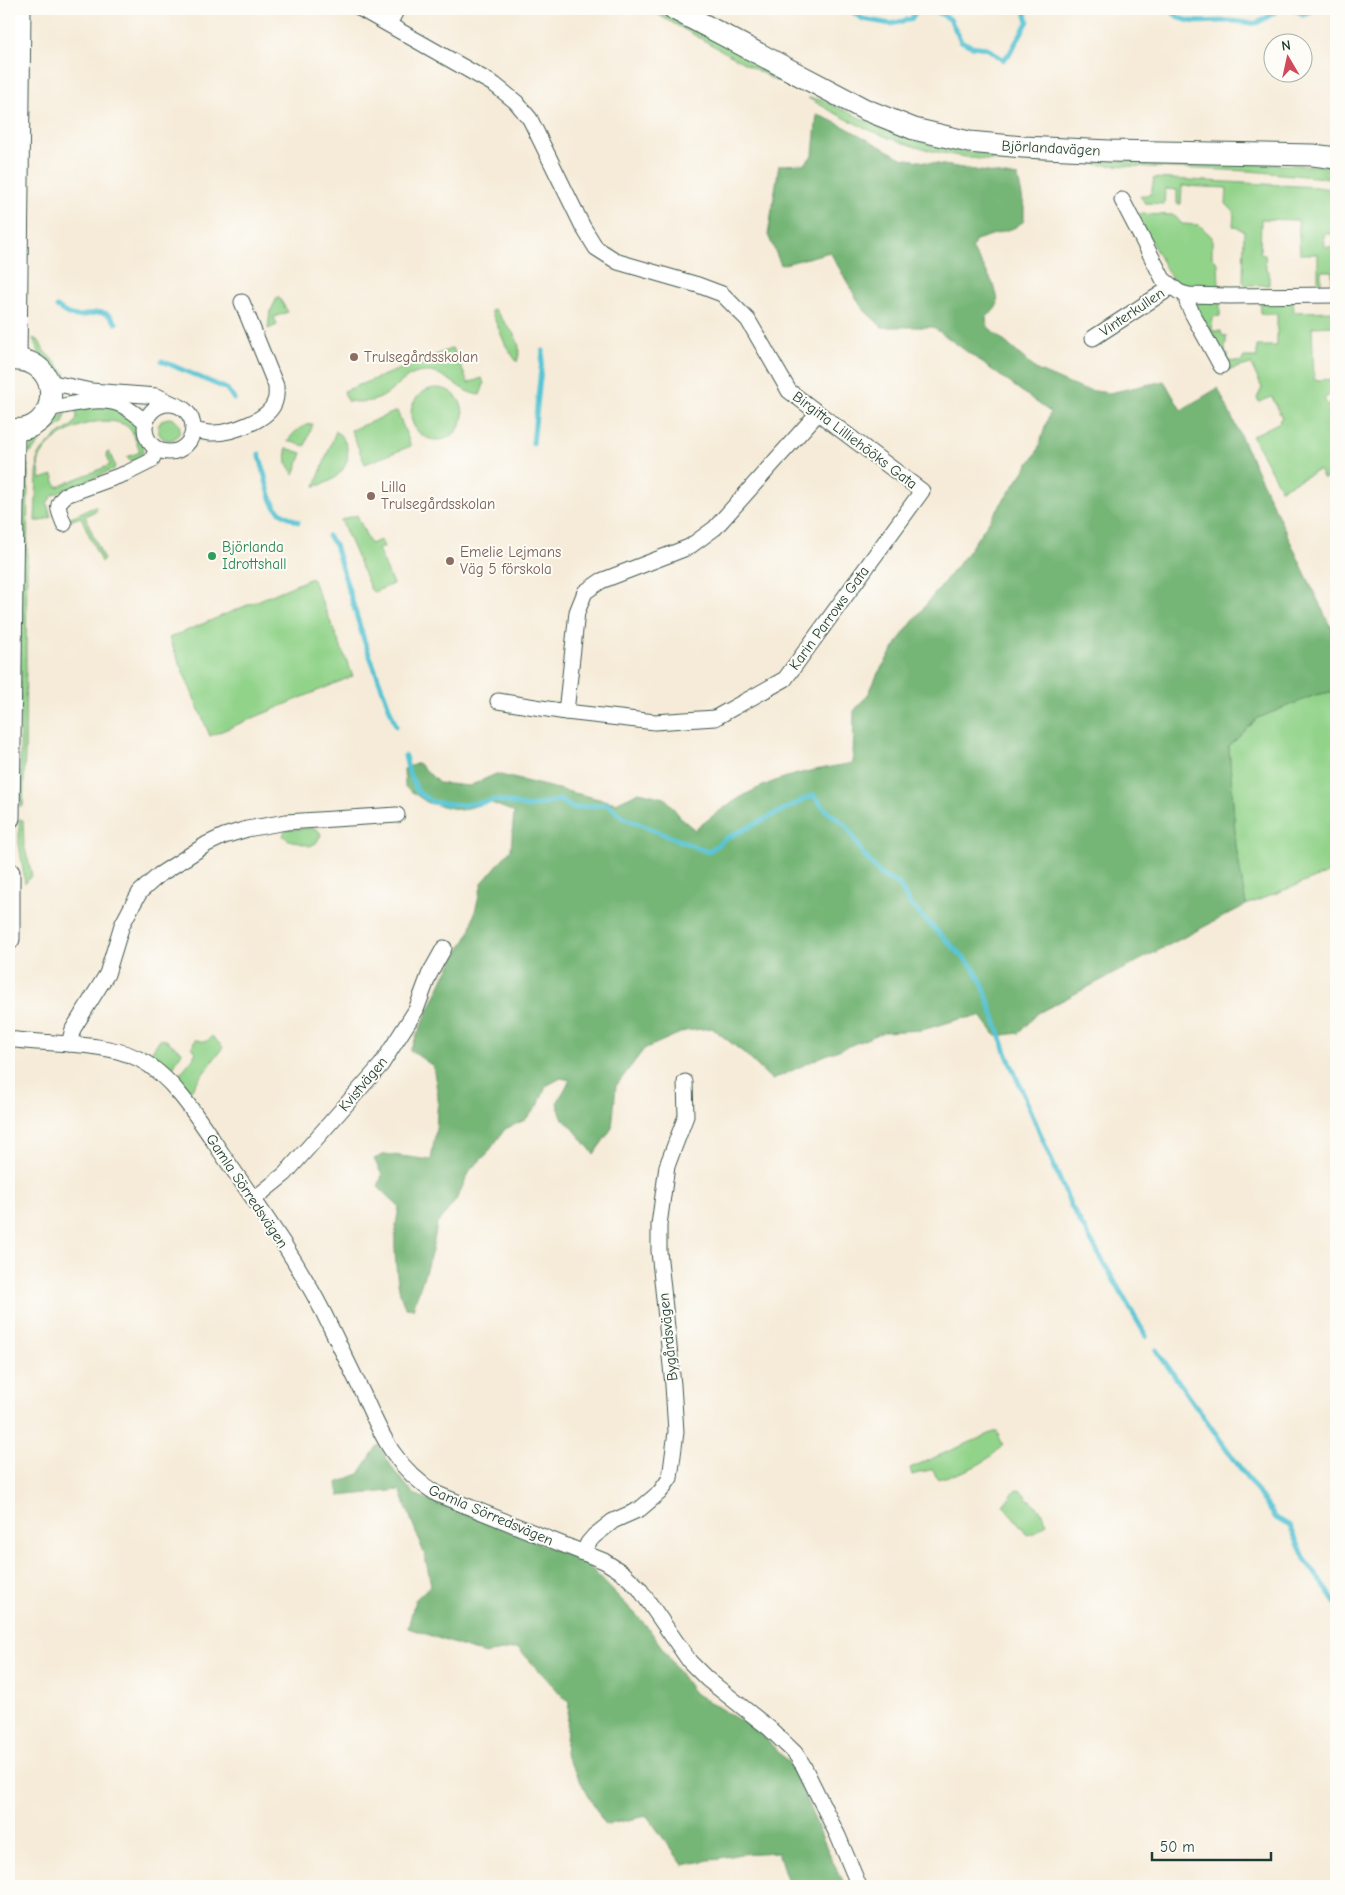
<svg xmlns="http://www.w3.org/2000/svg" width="1345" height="1895" viewBox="0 0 1345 1895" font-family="'Comic Neue',sans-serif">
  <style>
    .green { fill: #92d38a; stroke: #58885f }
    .forest { fill: #75b576; stroke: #4a7955 }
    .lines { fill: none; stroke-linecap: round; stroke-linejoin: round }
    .stream { stroke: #59c4d4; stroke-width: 5 }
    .street-casing { stroke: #3f574d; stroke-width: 17 }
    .secondary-casing { stroke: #3f574d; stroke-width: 23 }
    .street { stroke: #fff; stroke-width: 15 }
    .secondary { stroke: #fff; stroke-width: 21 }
    .education-dot { fill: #8d6e63; stroke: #fdfcf7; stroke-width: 2 }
    .leisure-dot { fill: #2e9e5b; stroke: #fdfcf7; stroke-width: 2 }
    .labels { text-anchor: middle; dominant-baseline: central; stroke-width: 4; stroke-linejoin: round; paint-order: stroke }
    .street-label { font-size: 15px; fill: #1f3d34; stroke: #fdfcf7 }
    .education-label { font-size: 15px; fill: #785e54; stroke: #fdfcf7; text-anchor: start }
    .leisure-label { font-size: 15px; fill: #27864d; stroke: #fdfcf7; text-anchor: start }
  </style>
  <rect width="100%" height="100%" fill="#fdfcf7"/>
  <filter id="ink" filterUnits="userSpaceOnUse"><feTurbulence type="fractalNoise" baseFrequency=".02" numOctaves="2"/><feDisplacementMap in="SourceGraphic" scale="10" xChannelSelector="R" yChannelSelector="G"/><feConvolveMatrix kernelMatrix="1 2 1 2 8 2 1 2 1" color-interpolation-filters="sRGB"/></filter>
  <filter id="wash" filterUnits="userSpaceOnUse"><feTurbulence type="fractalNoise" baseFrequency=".0096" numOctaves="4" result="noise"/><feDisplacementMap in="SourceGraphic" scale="20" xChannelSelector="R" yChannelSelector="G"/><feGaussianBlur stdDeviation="1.12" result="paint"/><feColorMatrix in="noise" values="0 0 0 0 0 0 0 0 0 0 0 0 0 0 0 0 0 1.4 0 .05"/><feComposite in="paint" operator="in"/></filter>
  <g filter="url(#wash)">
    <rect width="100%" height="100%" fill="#f6ebd8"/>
    <!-- green -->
    <g class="green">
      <path d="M 648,9 L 660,9 L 775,74 L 778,77 L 779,80 L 776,81 Z"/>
      <path d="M 808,98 L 822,100 L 895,134 L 934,146 L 959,151 L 995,155 L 1050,159 L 1336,166 L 1336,179 L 1249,171 L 985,160 C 961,156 936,153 913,146 C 875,135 841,117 808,98 Z"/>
      <path d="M 1154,178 L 1317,187 L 1336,190 L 1334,234 L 1324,234 L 1325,247 L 1334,247 L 1334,258 L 1336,259 L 1336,287 L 1332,287 L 1332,271 L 1321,271 L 1321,287 L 1318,287 L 1318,254 L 1300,254 L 1298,220 L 1261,219 L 1260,253 L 1265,254 L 1266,270 L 1269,271 L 1269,285 L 1246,285 L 1243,282 L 1244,231 L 1233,226 L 1234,212 L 1226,204 L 1227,188 L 1182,186 L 1181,204 L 1177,204 L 1177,190 L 1165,189 L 1164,204 L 1145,203 L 1140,196 L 1151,194 Z"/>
      <path d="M 1136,214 L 1174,215 L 1182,224 L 1199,225 L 1212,237 L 1212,258 L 1218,263 L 1219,288 L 1198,290 L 1174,283 Z"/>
      <path d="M 278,296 L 288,312 L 274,317 L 277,325 L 268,329 L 270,312 Z"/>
      <path d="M 1220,300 L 1220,316 L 1213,317 L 1212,331 L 1221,331 L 1222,335 L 1226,336 L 1226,344 L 1225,345 L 1225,351 L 1228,354 L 1228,361 L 1241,362 L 1244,357 L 1257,357 L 1257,346 L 1277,346 L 1277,314 L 1261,314 L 1260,300 L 1293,300 L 1294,312 L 1336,311 L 1336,326 L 1312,327 L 1314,380 L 1336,379 L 1335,391 L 1324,399 L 1332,412 L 1336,409 L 1336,457 L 1327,462 L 1333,473 L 1324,479 L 1319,470 L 1281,489 L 1252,436 L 1280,422 L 1279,420 L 1282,418 L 1272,397 L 1259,402 L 1257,398 L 1262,388 L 1251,364 L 1229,370 L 1198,316 L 1196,306 L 1201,301 Z"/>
      <path d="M 495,309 C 505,327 526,338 517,362 L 506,346 L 491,311 Z"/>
      <path d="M 33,338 L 39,341 L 44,351 L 65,373 L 66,378 C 48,374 38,354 33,338 Z"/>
      <path d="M 453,348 L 468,383 L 482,378 L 484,384 L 480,395 C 458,393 447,370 424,372 C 404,373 395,392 378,399 C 368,403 357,402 347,401 L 344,391 Z"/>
      <circle cx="437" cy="414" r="26"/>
      <path d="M 108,406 C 113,409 120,411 125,415 C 137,423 149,443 141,457 L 132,461 L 128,459 L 127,457 L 140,452 C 136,443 134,430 125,425 C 99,412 49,433 39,460 C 37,465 40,473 41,479 L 53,475 L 57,487 L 110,465 L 106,453 L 109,452 L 115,465 L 114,469 L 53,495 L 47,503 L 51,517 L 41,521 L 35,521 L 38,455 L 55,437 L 73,425 L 77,418 L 76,410 Z"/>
      <path d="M 397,411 L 411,446 L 365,464 L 351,430 Z"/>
      <path d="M 66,414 L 63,423 L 43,437 L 31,453 L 29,452 C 34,434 48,420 66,414 Z"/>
      <circle cx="169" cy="429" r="11"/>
      <path d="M 313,424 L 305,446 L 288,441 C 294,431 302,425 313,424 Z"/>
      <path d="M 336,431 C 360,451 344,482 315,486 Z"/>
      <path d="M 286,448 L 302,453 L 294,475 L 287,464 Z"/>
      <path d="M 25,465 L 28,465 L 25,751 L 23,806 L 20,807 L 21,507 Z"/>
      <path d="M 95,506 L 97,510 L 85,516 L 104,560 L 101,562 L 81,517 L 70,521 L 69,518 Z"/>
      <path d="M 357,515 L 370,544 L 381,540 L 384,547 L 378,549 L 393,584 L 374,592 L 371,590 L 341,520 Z"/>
      <path d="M 312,578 L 353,676 L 210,736 L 169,638 Z"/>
      <path d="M 1336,691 L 1336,870 L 1246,905 L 1236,847 L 1229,747 L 1258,718 L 1315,695 Z"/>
      <path d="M 19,819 L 23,820 L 24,845 L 32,875 L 25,883 L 19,843 Z"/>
      <path d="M 309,828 C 315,828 319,829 321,835 L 316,843 L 310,846 L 289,840 L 283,836 L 285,830 Z"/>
      <path d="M 212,1036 L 223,1047 L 188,1094 L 176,1079 L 193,1058 L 196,1052 L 192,1047 L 195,1040 C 203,1040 206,1045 212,1036 Z"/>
      <path d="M 160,1039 L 166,1040 L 182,1052 L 172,1069 L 169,1070 L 150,1054 Z"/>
      <path d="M 994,1432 L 997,1432 L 1003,1445 C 985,1465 963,1473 937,1479 L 933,1469 L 912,1475 L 910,1468 Z"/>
      <path d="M 1020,1489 L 1027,1498 L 1039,1508 L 1047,1523 L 1036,1532 L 1028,1535 L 1003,1505 L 1016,1490 Z"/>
    </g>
    <!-- forest -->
    <g class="forest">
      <path d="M 817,114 L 845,127 L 901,158 L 1018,177 L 1024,206 L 1024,221 L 1014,228 L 976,240 L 972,248 C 979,261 1006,296 995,309 C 993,312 989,315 986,317 L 987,326 L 1037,370 L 1081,389 L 1109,393 L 1164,381 L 1181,410 L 1218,388 L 1330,626 L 1336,626 L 1336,691 L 1315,695 L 1258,718 L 1229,747 L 1236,847 L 1246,905 L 1038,1013 L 1019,1033 L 996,1036 L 981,1016 L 960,1019 L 922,1030 L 884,1032 L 821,1057 L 772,1080 L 744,1053 L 712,1028 L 685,1031 L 644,1049 L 616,1086 L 612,1128 L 594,1154 L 571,1126 L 562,1118 L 557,1103 L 570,1080 L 561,1078 L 546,1086 L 538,1106 L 525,1120 L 505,1129 L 487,1154 L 471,1169 L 456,1200 L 437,1224 L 432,1251 L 413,1309 L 406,1308 C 397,1297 394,1250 395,1234 C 395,1225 398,1216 399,1207 L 378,1187 L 382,1175 L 374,1159 L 385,1154 L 431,1160 L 436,1129 L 438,1096 L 433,1066 L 410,1050 L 445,975 L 470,932 L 482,883 L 511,849 L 514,812 L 489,802 L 461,810 L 428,803 L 405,787 L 404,769 L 418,763 L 439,783 L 469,786 L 496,774 L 616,803 L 639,792 L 665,798 L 682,819 L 695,830 C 718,811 742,794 770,783 C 796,772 826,768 853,763 L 854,711 L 869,693 L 878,673 L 903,634 L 967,553 L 1037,452 L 1050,412 L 933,327 L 882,327 L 862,308 L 830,252 L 781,265 L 768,235 L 779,165 L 805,164 L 813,154 Z"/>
      <path d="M 378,1445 L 395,1472 L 414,1494 L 584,1561 L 647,1626 L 693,1692 L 759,1732 L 791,1765 L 832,1860 L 846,1886 L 789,1886 L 778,1852 L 741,1854 L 683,1865 L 647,1816 L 605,1825 L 565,1754 L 569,1703 L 518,1648 L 485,1654 L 408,1628 L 415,1600 L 431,1585 L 425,1556 L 400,1490 L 339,1496 L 337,1483 L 359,1474 Z"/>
    </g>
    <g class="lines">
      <!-- stream -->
      <g class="stream">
        <path d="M 848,9 L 863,19 L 891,24 L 911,19 L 917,11 L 922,9"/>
        <path d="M 932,9 L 950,19 L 961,41 L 971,46 L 987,48 L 1003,60 L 1010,53 L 1028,21 L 1024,9"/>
        <path d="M 1170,9 C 1182,28 1213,20 1232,21 C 1240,21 1248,24 1256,23 C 1263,21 1273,13 1279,9"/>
        <path d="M 1292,9 L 1303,14 L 1312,11 L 1313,9"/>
        <path d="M 57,307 C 64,312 71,317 80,316 C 96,314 104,306 116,323"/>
        <path d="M 162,361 L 227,389 L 234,399"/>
        <path d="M 533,443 L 543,351"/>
        <path d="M 259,454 C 264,467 268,501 278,510 C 283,515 291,518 298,522"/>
        <path d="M 328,536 L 335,545 L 364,640 L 396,726"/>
        <path d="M 405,756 L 409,773 L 418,792 L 432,802 L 464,805 L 497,800 L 529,807 L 560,800 L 573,808 L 608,804 L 622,817 L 708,852 L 725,839 L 813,795 L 828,812 L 846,825 L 863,854 L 882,876 L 899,884 L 910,904 L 973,967 L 983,985 L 1007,1055 L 1071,1206 L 1146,1336"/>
        <path d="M 1156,1350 L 1276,1518 L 1290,1526 L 1305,1559 L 1336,1603"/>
      </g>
    </g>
  </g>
  <g filter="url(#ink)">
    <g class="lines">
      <defs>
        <g id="street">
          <path d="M 361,9 L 495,85 L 516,102 L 530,119 L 583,227 L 596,248 L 618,262 L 698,285 L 722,294 L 748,320 L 789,391 L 922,491 L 785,679 L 715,718 L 655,722 L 566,712 L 577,612 L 585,592 L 601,581 L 689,547 L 715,528 L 817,414"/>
          <path d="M 389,24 L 397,9"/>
          <path d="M 1122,200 L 1163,279 L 1179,292 L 1188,295 L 1229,296 L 1336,295"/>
          <path d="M 1188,295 L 1187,302 L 1193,315 L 1221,366"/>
          <path d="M 1093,338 L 1164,292 L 1170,286"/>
          <path d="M 49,382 L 91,391 L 157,396 L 173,404"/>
          <circle cx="169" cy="428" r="24"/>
          <path d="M 49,409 C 70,405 98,396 119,404 C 129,408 138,416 146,422"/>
          <path d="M 193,430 C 200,431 206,433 213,433 C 231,433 270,420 275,401 C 277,396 276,391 276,386 L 242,302"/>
          <path d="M 64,524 C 59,510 54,506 66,495 L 127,473 L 151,461 L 157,449"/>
          <path d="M 498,701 L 566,712"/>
          <path d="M 9,1039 C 48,1045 104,1041 139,1059 C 176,1078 204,1128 227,1161 C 265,1215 303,1269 331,1328 C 342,1351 353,1373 364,1396 C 382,1437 397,1470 437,1494 L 604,1561 L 623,1573 L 639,1588 L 690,1662 L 707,1679 L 769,1728 L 795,1753 L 803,1765 L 838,1836 L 859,1886"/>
          <path d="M 69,1044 L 73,1029 L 107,974 L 122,925 L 132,906 L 140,892 L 159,875 L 207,844 L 224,836 L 247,829 L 286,822 L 397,815"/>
          <path d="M 254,1199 L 285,1174 L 381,1065 L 416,1010 L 429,975 L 444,948"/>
          <path d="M 583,1553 L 588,1543 L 594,1536 L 613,1521 L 640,1509 L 660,1492 L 670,1478 L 676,1432 L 673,1385 L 659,1251 L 659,1225 L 667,1166 L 686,1116 L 685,1082"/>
        </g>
        <g id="secondary">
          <path d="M 674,9 L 864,109 L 914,129 L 969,142 L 1023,147 L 1110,151 L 1313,155 L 1336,158"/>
          <path d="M 16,359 L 20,9"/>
          <path d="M 9,360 C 67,355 62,437 9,429"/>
          <path d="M 9,818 L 14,430"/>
          <path d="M 9,873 L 9,939"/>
        </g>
      </defs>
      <!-- street casing -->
      <use href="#street" class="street-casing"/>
      <!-- secondary casing -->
      <use href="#secondary" class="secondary-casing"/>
      <!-- street -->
      <use href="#street" class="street"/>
      <!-- secondary -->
      <use href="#secondary" class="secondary"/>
    </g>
  </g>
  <!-- markers -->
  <g class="education-dot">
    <circle cx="354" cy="357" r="5"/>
    <circle cx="371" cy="496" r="5"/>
    <circle cx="450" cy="561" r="5"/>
  </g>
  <circle class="leisure-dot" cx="212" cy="556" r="5"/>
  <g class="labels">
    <!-- street labels -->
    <g class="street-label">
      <text transform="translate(1051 148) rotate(3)">Björlandavägen</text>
      <text transform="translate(1132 312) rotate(-34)">Vinterkullen</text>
      <text transform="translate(855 440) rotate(37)">Birgitta Lilliehööks Gata</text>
      <text transform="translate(829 618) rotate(-54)">Karin Parrows Gata</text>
      <text transform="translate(363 1084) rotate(-50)">Kvistvägen</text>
      <text transform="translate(247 1191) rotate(56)">Gamla Sörredsvägen</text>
      <text transform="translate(668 1337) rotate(-96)">Bygårdsvägen</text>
      <text transform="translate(491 1515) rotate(23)">Gamla Sörredsvägen</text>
    </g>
    <!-- education labels -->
    <g class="education-label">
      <text x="364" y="357">Trulsegårdsskolan</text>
      <text x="381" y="487">Lilla<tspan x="381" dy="17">Trulsegårdsskolan</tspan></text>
      <text x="460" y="552">Emelie Lejmans<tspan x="460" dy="17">Väg 5 förskola</tspan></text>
    </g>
    <!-- leisure labels -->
    <g class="leisure-label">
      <text x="222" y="547">Björlanda<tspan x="222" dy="17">Idrottshall</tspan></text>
    </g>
  </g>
  <!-- margin -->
  <rect width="1345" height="1895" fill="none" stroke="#fdfcf7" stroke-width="30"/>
  <!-- north arrow -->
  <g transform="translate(1288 58) rotate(351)"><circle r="24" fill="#fdfcf7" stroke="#a4b0a9"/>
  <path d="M0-4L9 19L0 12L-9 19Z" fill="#d1495b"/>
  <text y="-8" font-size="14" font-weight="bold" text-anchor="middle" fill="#1f3d34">N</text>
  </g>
  <!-- scale -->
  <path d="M1152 1852v8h119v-8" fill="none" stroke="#1f3d34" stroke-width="2.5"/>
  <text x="1160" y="1852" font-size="15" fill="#1f3d34" stroke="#fdfcf7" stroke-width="4" paint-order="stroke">50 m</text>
</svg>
